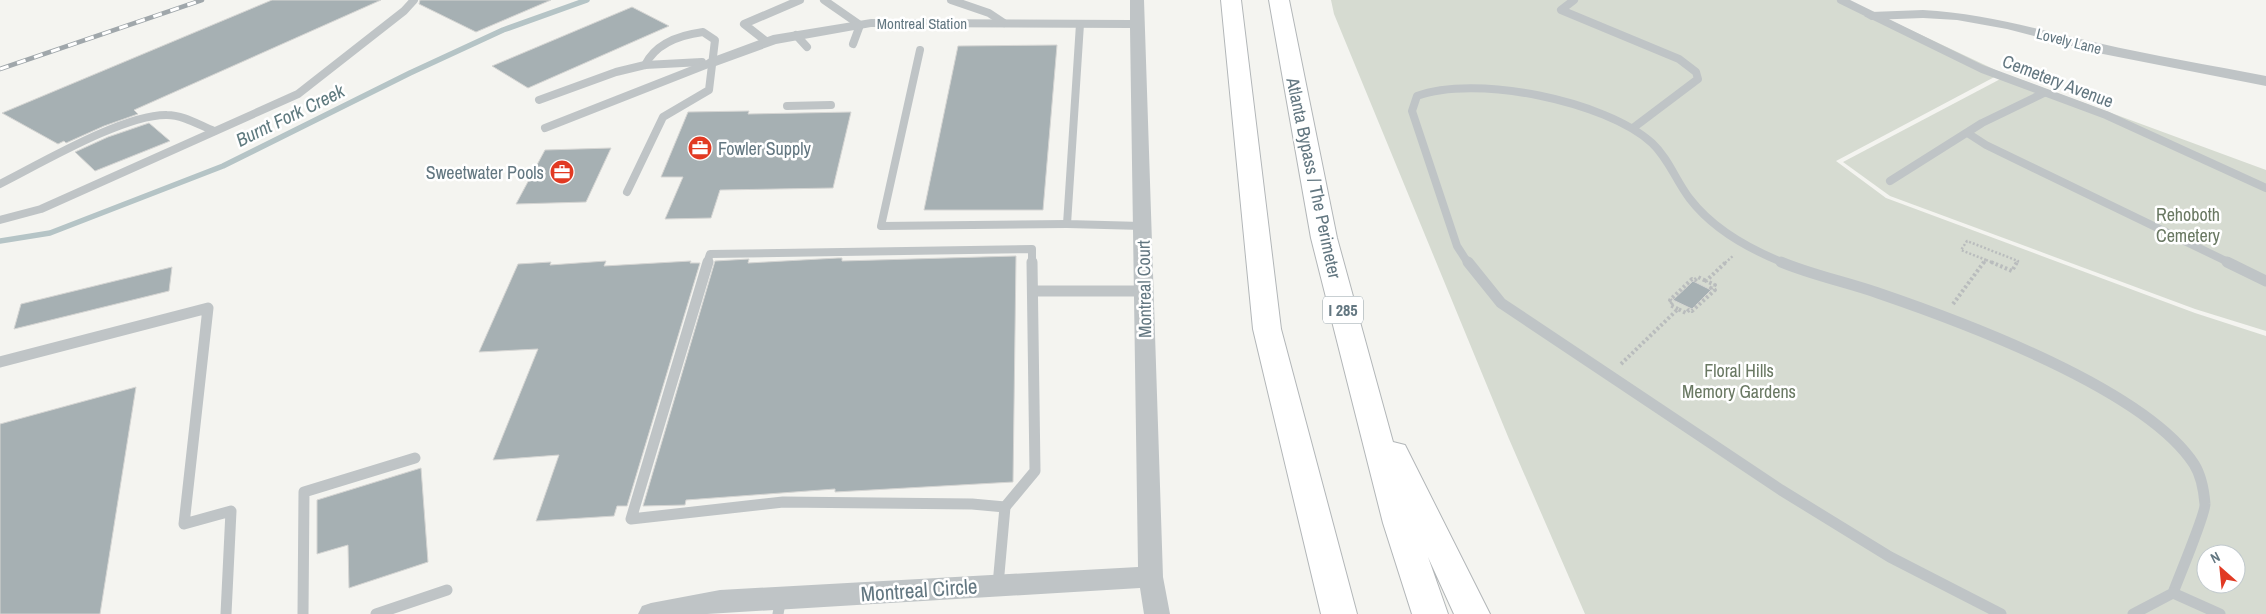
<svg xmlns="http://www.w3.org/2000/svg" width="2266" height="614" viewBox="0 0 2266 614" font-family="'Archivo Narrow',sans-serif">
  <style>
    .green { fill: #d6dbd1; fill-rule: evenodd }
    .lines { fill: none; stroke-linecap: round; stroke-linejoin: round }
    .stream { stroke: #b5c4c6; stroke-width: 5.5 }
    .building { fill: #a6b0b3; stroke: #d5d5d3 }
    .motorway-casing { stroke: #b2b6b8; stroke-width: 2 }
    .path-far1 { stroke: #b9bcbd; stroke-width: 2.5; stroke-dasharray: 2 2; stroke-linecap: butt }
    .path { stroke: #b9bcbd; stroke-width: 4; stroke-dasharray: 2.5 2.5; stroke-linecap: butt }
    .service-far1 { stroke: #bfc4c6; stroke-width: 8 }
    .service { stroke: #bfc4c6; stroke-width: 11 }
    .minor { fill: #bfc4c6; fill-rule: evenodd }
    .motorway { fill: #fff; fill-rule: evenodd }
    .rail-casing { stroke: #a0a7ab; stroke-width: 4.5 }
    .rail { stroke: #fff; stroke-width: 3; stroke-dasharray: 9; stroke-linecap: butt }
    .labels { text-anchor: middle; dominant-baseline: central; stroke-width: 5; stroke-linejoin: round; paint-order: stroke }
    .far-street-label { font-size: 15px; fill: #637781; stroke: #fff }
    .shield { fill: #fff; stroke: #92a0a7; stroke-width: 1 }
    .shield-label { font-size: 16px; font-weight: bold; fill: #637781 }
    .street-label { font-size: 18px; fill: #637781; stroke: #fff }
    .poi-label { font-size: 18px; fill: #637781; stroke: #fff; text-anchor: start }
    .park-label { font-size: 18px; fill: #697862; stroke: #fff }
    .water-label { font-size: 19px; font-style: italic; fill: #5f7a7f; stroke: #fff }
    .near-street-label { font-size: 21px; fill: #637781; stroke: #fff }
  </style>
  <rect width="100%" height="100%" fill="#f4f4f0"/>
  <!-- green -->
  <g class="green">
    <path d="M 1331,0 L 1847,0 L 2002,73 L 1836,161 L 1886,198 L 2195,313 L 2266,336 L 2266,614 L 1585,614 L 1509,439 L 1334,14 ZM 2206,554 L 2236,554 L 2236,584 L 2206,584 Z"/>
    <path d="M 2008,75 L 2266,170 L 2266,331 L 2195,309 L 1890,196 L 1843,162 Z"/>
  </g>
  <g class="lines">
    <!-- stream -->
    <path class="stream" d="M 0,241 L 50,233 L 223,166 L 410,73 L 503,30 L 587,0"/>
  </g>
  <!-- building -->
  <g class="building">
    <path d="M 272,0 L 381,0 L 134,110 L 138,114 L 104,126 L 66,143 L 64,141 L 58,144 L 2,113 Z"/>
    <path d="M 420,0 L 551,0 L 476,32 L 419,4 Z"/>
    <path d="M 632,7 L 669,26 L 528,88 L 492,66 Z"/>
    <path d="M 1057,45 L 1043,210 L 924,210 L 958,46 Z"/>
    <path d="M 749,111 L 748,114 L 851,112 L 833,188 L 720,190 L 711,218 L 665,219 L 683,177 L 661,177 L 688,112 Z"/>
    <path d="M 149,123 L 170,141 L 95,171 L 75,152 L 108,137 Z"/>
    <path d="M 611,148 L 586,202 L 516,204 L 545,150 Z"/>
    <path d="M 1016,256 L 1013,482 L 835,492 L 835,489 L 686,500 L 685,505 L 643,506 L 715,261 L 749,259 L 748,263 L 838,258 L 842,258 L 842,261 Z"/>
    <path d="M 606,261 L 604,266 L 691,261 L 690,263 L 700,263 L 627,506 L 617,506 L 614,516 L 536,521 L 559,455 L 493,460 L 538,349 L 479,352 L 518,264 L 551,262 L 550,265 Z"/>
    <path d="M 172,267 L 169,291 L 14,329 L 21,304 Z"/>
    <path d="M 1693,281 L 1711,290 L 1692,309 L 1673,300 Z"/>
    <path d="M 136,387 L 100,614 L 0,614 L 0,424 Z"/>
    <path d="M 421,468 L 428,562 L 349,588 L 348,545 L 317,554 L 317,500 Z"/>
  </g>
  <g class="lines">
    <defs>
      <g id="motorway">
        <path d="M 1221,0 L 1241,0 L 1281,329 L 1357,614 L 1321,614 L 1253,329 Z"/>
        <path d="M 1269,0 L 1289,0 L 1337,238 L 1393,442 L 1405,445 L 1490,614 L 1454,614 L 1428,557 L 1448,614 L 1412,614 L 1383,523 L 1311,238 Z"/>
      </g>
    </defs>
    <!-- motorway casing -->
    <use href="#motorway" class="motorway-casing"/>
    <!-- path-far1 -->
    <g class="path-far1">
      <path d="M 1986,260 L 1994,263"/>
      <path d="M 1986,260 L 1961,250 L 1967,241 L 2018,261 L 2017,263"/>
      <path d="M 1725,263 L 1734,255"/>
      <path d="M 1984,263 L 1986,260"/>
    </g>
    <!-- path -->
    <g class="path">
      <path d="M 1991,262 L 2012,271 L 2017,262"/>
      <path d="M 1953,304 L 1984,262"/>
      <path d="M 1678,309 L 1670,305 L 1673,302 L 1670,300 L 1692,279 L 1695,280 L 1698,277 L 1706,281"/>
      <path d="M 1621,364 L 1678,309 L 1686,313 L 1689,310 L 1692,311 L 1715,290 L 1711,288 L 1715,285 L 1706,281 L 1726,262"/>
    </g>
    <!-- service-far1 -->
    <g class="service-far1">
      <path d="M 824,0 L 860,25 L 853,44"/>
      <path d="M 951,0 L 989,13 L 1004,23"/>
      <path d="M 1574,0 L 1561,10 L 1679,59 L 1696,72 L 1698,79 L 1633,128"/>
      <path d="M 1841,0 L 1982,69 L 2106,115 L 2266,188"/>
      <path d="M 1080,24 L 1067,224 L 1142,226"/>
      <path d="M 796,35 L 807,47"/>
      <path d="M 767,42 L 744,24 L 800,0"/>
      <path d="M 920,50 L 881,226 L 1067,224"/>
      <path d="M 539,100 L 616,72 L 645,65 L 702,62"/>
      <path d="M 787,106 L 831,105"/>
      <path d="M 545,128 L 713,62"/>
      <path d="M 1969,134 L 1986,145 L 2230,263"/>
      <path d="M 1890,181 L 1982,123 L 2044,93"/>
      <path d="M 0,184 C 40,164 124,114 167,115 C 183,115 199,125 214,131"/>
      <path d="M 627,192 L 663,117 L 709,90 L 715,40 L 703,32 C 680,35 656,43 645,65"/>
      <path d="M 0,220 L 41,209 L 298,94 L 404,11 L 414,0"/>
      <path d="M 707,263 L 710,254 L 1032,249 L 1032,263"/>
      <path d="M 1468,263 L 1457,246 L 1412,111 L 1417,96 C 1475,74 1606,101 1652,143 C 1669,159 1676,181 1690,199 C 1713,229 1749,249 1784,263"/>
    </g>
    <!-- service -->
    <g class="service">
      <path d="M 708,262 L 631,519 L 783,502 L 972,504 L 1005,507"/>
      <path d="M 1468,262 L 1501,303 L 1781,490 L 1890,557 L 2001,614"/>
      <path d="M 1781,262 C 1812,275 1846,282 1878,293 C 1963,322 2145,389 2194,464 C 2201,475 2204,492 2205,504 C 2206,513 2178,579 2173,593 L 2133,614"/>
      <path d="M 2227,262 L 2266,281"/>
      <path d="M 1033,291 L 1144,291"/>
      <path d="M 0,362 L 208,308 L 184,524 L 231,511 L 226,614"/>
      <path d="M 1005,507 L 1035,471 L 1032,262"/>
      <path d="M 998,585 L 1005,507"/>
      <path d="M 2173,593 L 2220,614"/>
      <path d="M 303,614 L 304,492 L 415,458"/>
      <path d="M 376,614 L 447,590"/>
      <path d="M 778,614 L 781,598"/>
    </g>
    <!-- minor -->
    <g class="minor">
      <path d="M 1130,0 L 1144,0 L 1163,577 L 1170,614 L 1144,614 L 1140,588 L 707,614 L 638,614 L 642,606 L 651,603 L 720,590 L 1138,567 L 1130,28 L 871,27 L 776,44 L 713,67 L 705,62 L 708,59 L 773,35 L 871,19 L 1130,20 Z"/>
      <path d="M 1923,10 C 1983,13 2039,30 2098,43 C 2154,56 2210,65 2266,76 L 2266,86 L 2098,53 L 2007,29 L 1957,20 L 1923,18 L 1871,20 L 1864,16 L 1871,12 Z"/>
    </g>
    <!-- motorway -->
    <use href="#motorway" class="motorway"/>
    <defs>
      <path id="rail" d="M 0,69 L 202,0"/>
    </defs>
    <!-- rail casing -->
    <use href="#rail" class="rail-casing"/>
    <!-- rail -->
    <use href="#rail" class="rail"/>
  </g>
  <!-- icons -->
  <defs>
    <symbol id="office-disc" viewBox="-11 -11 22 22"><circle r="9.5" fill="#e13a23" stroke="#fff"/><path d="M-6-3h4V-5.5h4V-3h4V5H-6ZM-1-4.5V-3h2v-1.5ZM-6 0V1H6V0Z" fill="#fff"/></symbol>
  </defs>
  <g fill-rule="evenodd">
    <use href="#office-disc" x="686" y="134" width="28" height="28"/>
    <use href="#office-disc" x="548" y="158" width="28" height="28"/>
  </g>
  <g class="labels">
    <!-- far-street labels -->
    <g class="far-street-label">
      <text x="922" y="23">Montreal Station</text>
      <text transform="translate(2069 41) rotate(14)">Lovely Lane</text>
    </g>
    <!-- shield labels -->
    <rect class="shield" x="1323" y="296.5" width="40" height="27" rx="4"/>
    <g class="shield-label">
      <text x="1343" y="310">I 285</text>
    </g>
    <!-- street labels -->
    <g class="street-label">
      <text transform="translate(2058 81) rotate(21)">Cemetery Avenue</text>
      <text transform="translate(1314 178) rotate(78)">Atlanta Bypass / The Perimeter</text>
      <text transform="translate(1144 289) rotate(-91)">Montreal Court</text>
    </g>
    <!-- poi labels -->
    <g class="poi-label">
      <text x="718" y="148">Fowler Supply</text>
      <text x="544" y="172" text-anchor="end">Sweetwater Pools</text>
    </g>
    <!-- park labels -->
    <g class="park-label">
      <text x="2188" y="214">Rehoboth<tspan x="2188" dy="21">Cemetery</tspan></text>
      <text x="1739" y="370">Floral Hills<tspan x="1739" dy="21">Memory Gardens</tspan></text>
    </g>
    <!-- water labels -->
    <g class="water-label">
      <text transform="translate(290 115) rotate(-26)">Burnt Fork Creek</text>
    </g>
    <!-- near-street labels -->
    <g class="near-street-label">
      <text transform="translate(919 590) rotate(-4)">Montreal Circle</text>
    </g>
  </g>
  <!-- north arrow -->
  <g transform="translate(2221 569) rotate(333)"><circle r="24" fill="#ffffff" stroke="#c1c9cd"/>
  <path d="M0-4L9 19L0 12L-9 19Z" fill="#e13a23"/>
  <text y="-8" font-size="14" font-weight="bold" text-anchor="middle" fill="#637781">N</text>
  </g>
</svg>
